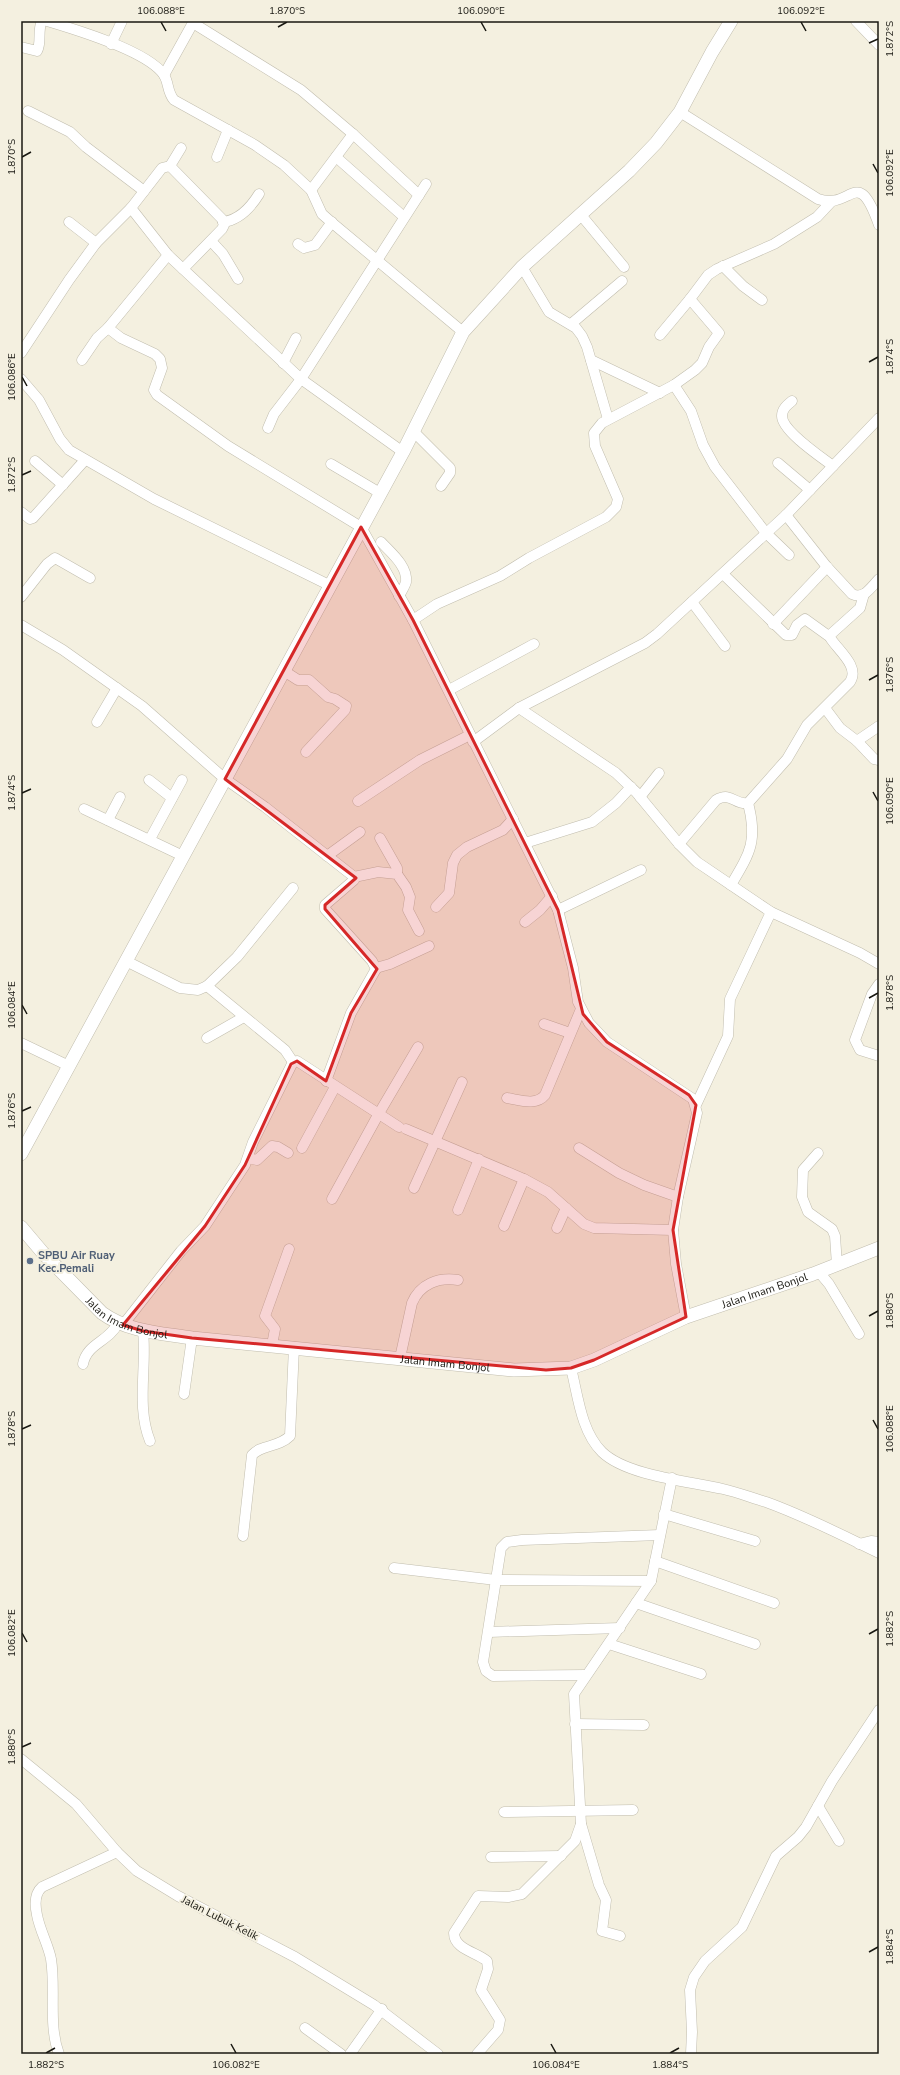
<svg xmlns="http://www.w3.org/2000/svg" width="900" height="2075" viewBox="0 0 900 2075" font-family="'Nunito Sans',sans-serif">
  <style>
    .lines { fill: none; stroke-linecap: round; stroke-linejoin: round }
    .minor-casing { stroke: #c1bdae; stroke-width: 11 }
    .major-casing { stroke: #c1bdae; stroke-width: 14 }
    .minor { stroke: #fff; stroke-width: 10 }
    .major { stroke: #fff; stroke-width: 13 }
    .marked { fill: #d62828; fill-opacity: 0.2; stroke: #d62828; stroke-width: 3; stroke-linejoin: round }
    .ticks { fill: none; stroke: #181711; stroke-width: 1.5 }
    .service-dot { fill: #5c6f8a; stroke: #f4f0e0; stroke-width: 1.5 }
    .labels { text-anchor: middle; dominant-baseline: central; stroke-width: 4; stroke-linejoin: round; paint-order: stroke }
    .service-label { font-size: 11px; font-weight: bold; fill: #4e5e75; stroke: #f4f0e0; text-anchor: start }
    .street-label { font-size: 11px; fill: #181711; stroke: #f4f0e0 }
    .neatline { fill: none; stroke: #181711; stroke-width: 1.5 }
    .ticks-label { font-size: 10px; text-anchor: middle; fill: #181711 }
  </style>
  <rect width="100%" height="100%" fill="#f4f0e0"/>
  <g class="lines">
    <defs>
      <g id="minor">
        <path d="M 47,21 C 74,29 148,51 164,75 C 169,83 167,92 174,100 L 255,145 L 284,165 L 311,190 L 322,214 L 330,221 L 463,332"/>
        <path d="M 856,21 L 879,45"/>
        <path d="M 193,23 L 301,90 L 353,134 L 311,190"/>
        <path d="M 111,44 L 122,21"/>
        <path d="M 21,47 L 37,51 C 42,42 37,31 42,21"/>
        <path d="M 164,75 L 194,21"/>
        <path d="M 28,111 L 70,132 L 86,147 L 144,191"/>
        <path d="M 680,112 L 818,199 C 852,211 857,163 879,225"/>
        <path d="M 353,134 L 419,195"/>
        <path d="M 217,157 L 228,130"/>
        <path d="M 336,157 L 404,217"/>
        <path d="M 170,166 L 222,219 L 224,225 L 222,229 L 183,269"/>
        <path d="M 131,208 L 168,255 L 301,379 L 403,452"/>
        <path d="M 581,215 L 624,267"/>
        <path d="M 69,222 L 96,243"/>
        <path d="M 223,222 C 239,220 251,207 259,194"/>
        <path d="M 211,241 L 223,254 L 238,279"/>
        <path d="M 298,244 L 304,248 L 315,245 L 332,222"/>
        <path d="M 168,255 L 108,328 L 121,338 L 155,354 L 160,359 L 162,368 L 154,390 L 157,395 L 228,446 L 361,527 L 413,620 L 558,910 L 573,968 L 578,1002 L 589,1023 L 607,1042 L 693,1099 L 697,1113 L 678,1197 L 673,1230 L 676,1264 L 686,1317"/>
        <path d="M 723,266 L 743,286 L 762,300"/>
        <path d="M 522,267 L 549,312 L 576,328 L 582,336 L 587,347 L 608,419"/>
        <path d="M 571,324 L 622,281"/>
        <path d="M 660,335 L 690,299"/>
        <path d="M 21,353 L 69,280 L 96,243 L 131,208 L 162,168 L 170,166 L 181,148"/>
        <path d="M 82,360 L 97,338 L 108,328"/>
        <path d="M 591,360 L 660,393"/>
        <path d="M 283,363 L 296,338"/>
        <path d="M 21,379 L 39,400 L 60,439 L 69,450 L 154,499 L 331,586"/>
        <path d="M 674,385 L 691,411 L 703,445 L 715,467 L 766,533 L 789,555"/>
        <path d="M 792,401 C 787,405 782,409 782,416 C 782,431 821,457 833,466"/>
        <path d="M 268,428 L 274,414 L 301,379 L 426,184"/>
        <path d="M 413,431 L 450,468 L 450,473 L 441,486"/>
        <path d="M 35,461 L 63,485"/>
        <path d="M 778,463 L 810,490"/>
        <path d="M 331,464 L 380,493"/>
        <path d="M 21,512 L 30,519 L 33,518 L 85,460"/>
        <path d="M 786,515 L 827,567 L 852,594 C 864,600 871,587 879,579"/>
        <path d="M 381,542 C 390,552 408,566 406,582 C 405,586 401,592 399,596"/>
        <path d="M 723,574 L 786,635 L 792,635 L 797,625 L 805,619 L 830,637"/>
        <path d="M 21,597 L 47,564 L 55,558 L 90,578"/>
        <path d="M 692,602 L 725,646"/>
        <path d="M 413,620 L 437,604 L 500,576 L 529,558 L 606,517 L 616,507 L 618,499 L 595,446 L 594,433 L 602,423 L 674,385 L 695,370 L 702,363 L 709,347 L 719,333 L 690,299 L 708,275 L 717,269 L 774,244 L 817,217 L 831,202"/>
        <path d="M 773,624 L 827,567"/>
        <path d="M 21,625 L 63,650 L 142,706 L 225,779 L 265,807 L 353,876 L 354,880 L 325,905 L 325,909 L 372,961 L 376,969 L 351,1013 L 326,1081"/>
        <path d="M 284,671 L 298,680 L 309,680 L 328,697 L 335,699 L 346,706 L 345,710 L 306,752"/>
        <path d="M 449,690 L 534,644"/>
        <path d="M 519,708 L 616,773 L 636,792 L 679,844 L 697,862 L 771,912 L 860,953 L 879,964"/>
        <path d="M 825,708 L 840,728 L 857,741 L 879,726"/>
        <path d="M 97,722 L 117,688"/>
        <path d="M 857,741 L 874,759 L 879,760"/>
        <path d="M 473,742 L 519,708 L 645,643 L 657,634 L 786,515 L 879,418"/>
        <path d="M 149,780 L 172,798"/>
        <path d="M 640,797 L 659,773"/>
        <path d="M 358,801 L 420,760 L 470,735"/>
        <path d="M 84,809 L 183,856"/>
        <path d="M 108,820 L 120,797"/>
        <path d="M 380,838 L 397,868 L 397,874"/>
        <path d="M 150,839 L 182,780"/>
        <path d="M 525,843 L 592,822 L 616,803 L 631,787"/>
        <path d="M 679,844 L 716,800 C 732,791 735,806 748,803 L 787,759 L 807,725 L 850,682 C 860,667 839,651 831,639 L 830,635 L 860,608 L 864,594"/>
        <path d="M 327,856 L 360,832"/>
        <path d="M 354,877 L 378,872 L 397,874 L 406,887 L 410,897 L 408,910 L 419,931"/>
        <path d="M 731,885 C 750,853 758,841 748,803"/>
        <path d="M 436,907 L 449,893 L 453,863 L 457,855 L 467,847 L 503,830 L 513,819"/>
        <path d="M 558,910 L 641,870"/>
        <path d="M 525,922 L 540,910 L 552,896"/>
        <path d="M 126,961 L 180,988 L 198,990 L 207,986 L 237,957 L 293,888"/>
        <path d="M 376,968 L 390,964 L 429,946"/>
        <path d="M 879,984 L 872,994 L 855,1040 L 860,1050 L 879,1056"/>
        <path d="M 207,986 L 285,1050 L 293,1062"/>
        <path d="M 544,1024 L 570,1033"/>
        <path d="M 207,1038 L 244,1017"/>
        <path d="M 21,1043 L 69,1066"/>
        <path d="M 507,1098 C 520,1100 536,1106 545,1095 L 581,1009"/>
        <path d="M 696,1105 L 728,1036 L 730,999 L 771,912"/>
        <path d="M 406,1129 L 524,1179 L 548,1192 L 584,1224 L 594,1228 L 673,1230"/>
        <path d="M 302,1148 L 335,1087"/>
        <path d="M 579,1148 L 619,1173 L 644,1185 L 678,1197"/>
        <path d="M 818,1153 L 803,1170 L 802,1197 L 808,1212 L 832,1229 L 835,1236 L 837,1265"/>
        <path d="M 248,1158 L 257,1160 L 272,1146 L 278,1147 L 288,1153"/>
        <path d="M 414,1188 L 462,1082"/>
        <path d="M 332,1199 L 378,1115 L 418,1047"/>
        <path d="M 458,1210 L 479,1159"/>
        <path d="M 504,1226 L 524,1179"/>
        <path d="M 557,1228 L 566,1208"/>
        <path d="M 819,1272 L 829,1284 L 859,1334"/>
        <path d="M 123,1325 L 181,1251 L 205,1226 L 245,1165 L 253,1142 L 293,1062 L 297,1061 L 399,1127"/>
        <path d="M 143,1331 C 147,1367 136,1407 150,1441"/>
        <path d="M 272,1345 L 275,1329 L 265,1316 L 289,1249"/>
        <path d="M 400,1358 L 412,1303 C 420,1284 438,1277 458,1280"/>
        <path d="M 83,1364 C 87,1343 109,1342 118,1323"/>
        <path d="M 571,1368 C 578,1396 581,1431 602,1452 C 627,1476 689,1481 723,1489 C 737,1492 752,1498 766,1502 C 805,1516 842,1535 879,1553"/>
        <path d="M 184,1394 L 192,1338"/>
        <path d="M 664,1514 L 755,1541"/>
        <path d="M 243,1536 L 252,1455 C 262,1444 278,1448 290,1436 L 294,1347"/>
        <path d="M 859,1544 L 871,1541 L 879,1542"/>
        <path d="M 655,1561 L 774,1603"/>
        <path d="M 394,1568 L 496,1580 L 651,1581"/>
        <path d="M 636,1603 L 755,1644"/>
        <path d="M 489,1632 L 620,1628"/>
        <path d="M 609,1644 L 701,1674"/>
        <path d="M 586,1675 L 493,1676 L 486,1671 L 483,1662 L 501,1548 L 507,1542 L 522,1540 L 660,1535"/>
        <path d="M 575,1724 L 644,1725"/>
        <path d="M 21,1759 L 76,1804 L 117,1852 L 137,1871 L 178,1896 L 295,1957 L 374,2005 L 438,2054"/>
        <path d="M 818,1806 L 839,1841"/>
        <path d="M 504,1812 L 633,1810"/>
        <path d="M 491,1857 L 561,1856"/>
        <path d="M 620,1936 L 602,1931 L 606,1900 L 599,1885 L 581,1824 L 574,1694 L 651,1581 L 672,1478"/>
        <path d="M 305,2028 L 341,2054"/>
        <path d="M 59,2054 C 48,2025 56,1990 51,1959 C 48,1944 40,1931 37,1915 C 35,1906 34,1894 42,1887 L 117,1852"/>
        <path d="M 350,2054 L 382,2009"/>
        <path d="M 477,2054 L 498,2030 L 500,2020 L 481,1990 L 488,1969 L 487,1961 C 476,1952 454,1949 454,1933 L 478,1896 L 508,1897 L 522,1894 L 575,1841 L 581,1824"/>
        <path d="M 691,2054 L 692,2032 L 690,1990 L 694,1977 L 705,1961 L 742,1927 L 776,1856 L 798,1837 L 806,1827 L 832,1781 L 879,1710"/>
      </g>
      <g id="major">
        <path d="M 21,1154 L 403,452 L 463,332 L 522,267 L 629,171 L 656,143 L 680,112 L 712,52 L 731,21"/>
        <path id="s1" d="M 21,1227 L 43,1253 L 102,1313 C 128,1332 161,1333 192,1338 L 514,1370 L 571,1368 L 594,1360 L 686,1317 L 813,1274 L 879,1248"/>
      </g>
    </defs>
    <!-- minor casing -->
    <use href="#minor" class="minor-casing"/>
    <!-- major casing -->
    <use href="#major" class="major-casing"/>
    <!-- minor -->
    <use href="#minor" class="minor"/>
    <!-- major -->
    <use href="#major" class="major"/>
  </g>
  <!-- marked area -->
  <path class="marked" d="M 361,527 L 413,620 L 558,910 L 583,1014 L 607,1042 L 689,1095 L 696,1105 L 673,1230 L 686,1317 L 594,1360 L 571,1368 L 546,1370 L 192,1338 L 143,1331 L 123,1325 L 205,1226 L 245,1165 L 291,1064 L 297,1061 L 326,1081 L 351,1013 L 377,969 L 325,909 L 325,905 L 356,878 L 225,779 Z"/>
  <!-- ticks -->
  <path class="ticks" d="M 161,22 L 166,31M 481,22 L 486,31M 801,22 L 806,31M 278,27 L 287,22M 869,43 L 878,39M 22,157 L 31,152M 873,164 L 878,173M 869,362 L 878,357M 22,377 L 27,386M 22,475 L 31,471M 869,680 L 878,675M 873,792 L 878,801M 22,793 L 31,789M 869,998 L 878,993M 22,1005 L 27,1014M 22,1111 L 31,1107M 869,1316 L 878,1311M 873,1420 L 878,1429M 22,1429 L 31,1425M 22,1633 L 27,1642M 869,1634 L 878,1629M 22,1747 L 31,1743M 869,1952 L 878,1947M 231,2044 L 236,2053M 551,2044 L 556,2053M 46,2053 L 55,2048M 670,2053 L 679,2048"/>
  <!-- markers -->
  <circle class="service-dot" cx="30" cy="1261" r="4"/>
  <g class="labels">
    <!-- service labels -->
    <g class="service-label">
      <text x="38" y="1255">SPBU Air Ruay<tspan x="38" dy="13">Kec.Pemali</tspan></text>
    </g>
    <!-- street labels -->
    <g class="street-label">
      <text stroke="none"><textPath href="#s1" startOffset="802">Jalan Imam Bonjol</textPath></text>
      <text stroke="none"><textPath href="#s1" startOffset="143">Jalan Imam Bonjol</textPath></text>
      <text stroke="none"><textPath href="#s1" startOffset="467">Jalan Imam Bonjol</textPath></text>
      <text transform="translate(220 1918) rotate(27)">Jalan Lubuk Kelik</text>
    </g>
  </g>
  <!-- border -->
  <rect width="900" height="2075" fill="none" stroke="#f4f0e0" stroke-width="44"/>
  <rect x="22" y="22" width="856" height="2031" class="neatline"/>
  <g class="ticks-label">
    <text x="161" y="14">106.088°E</text>
    <text x="287" y="14">1.870°S</text>
    <text x="481" y="14">106.090°E</text>
    <text x="801" y="14">106.092°E</text>
    <text transform="translate(889 39) rotate(-90)" y="4">1.872°S</text>
    <text transform="translate(11 157) rotate(-90)" y="4">1.870°S</text>
    <text transform="translate(889 173) rotate(-90)" y="4">106.092°E</text>
    <text transform="translate(889 357) rotate(-90)" y="4">1.874°S</text>
    <text transform="translate(11 377) rotate(-90)" y="4">106.086°E</text>
    <text transform="translate(11 475) rotate(-90)" y="4">1.872°S</text>
    <text transform="translate(889 675) rotate(-90)" y="4">1.876°S</text>
    <text transform="translate(11 793) rotate(-90)" y="4">1.874°S</text>
    <text transform="translate(889 801) rotate(-90)" y="4">106.090°E</text>
    <text transform="translate(889 993) rotate(-90)" y="4">1.878°S</text>
    <text transform="translate(11 1005) rotate(-90)" y="4">106.084°E</text>
    <text transform="translate(11 1111) rotate(-90)" y="4">1.876°S</text>
    <text transform="translate(889 1311) rotate(-90)" y="4">1.880°S</text>
    <text transform="translate(11 1429) rotate(-90)" y="4">1.878°S</text>
    <text transform="translate(889 1429) rotate(-90)" y="4">106.088°E</text>
    <text transform="translate(889 1629) rotate(-90)" y="4">1.882°S</text>
    <text transform="translate(11 1633) rotate(-90)" y="4">106.082°E</text>
    <text transform="translate(11 1747) rotate(-90)" y="4">1.880°S</text>
    <text transform="translate(889 1947) rotate(-90)" y="4">1.884°S</text>
    <text x="46" y="2068">1.882°S</text>
    <text x="236" y="2068">106.082°E</text>
    <text x="556" y="2068">106.084°E</text>
    <text x="670" y="2068">1.884°S</text>
  </g>
</svg>
